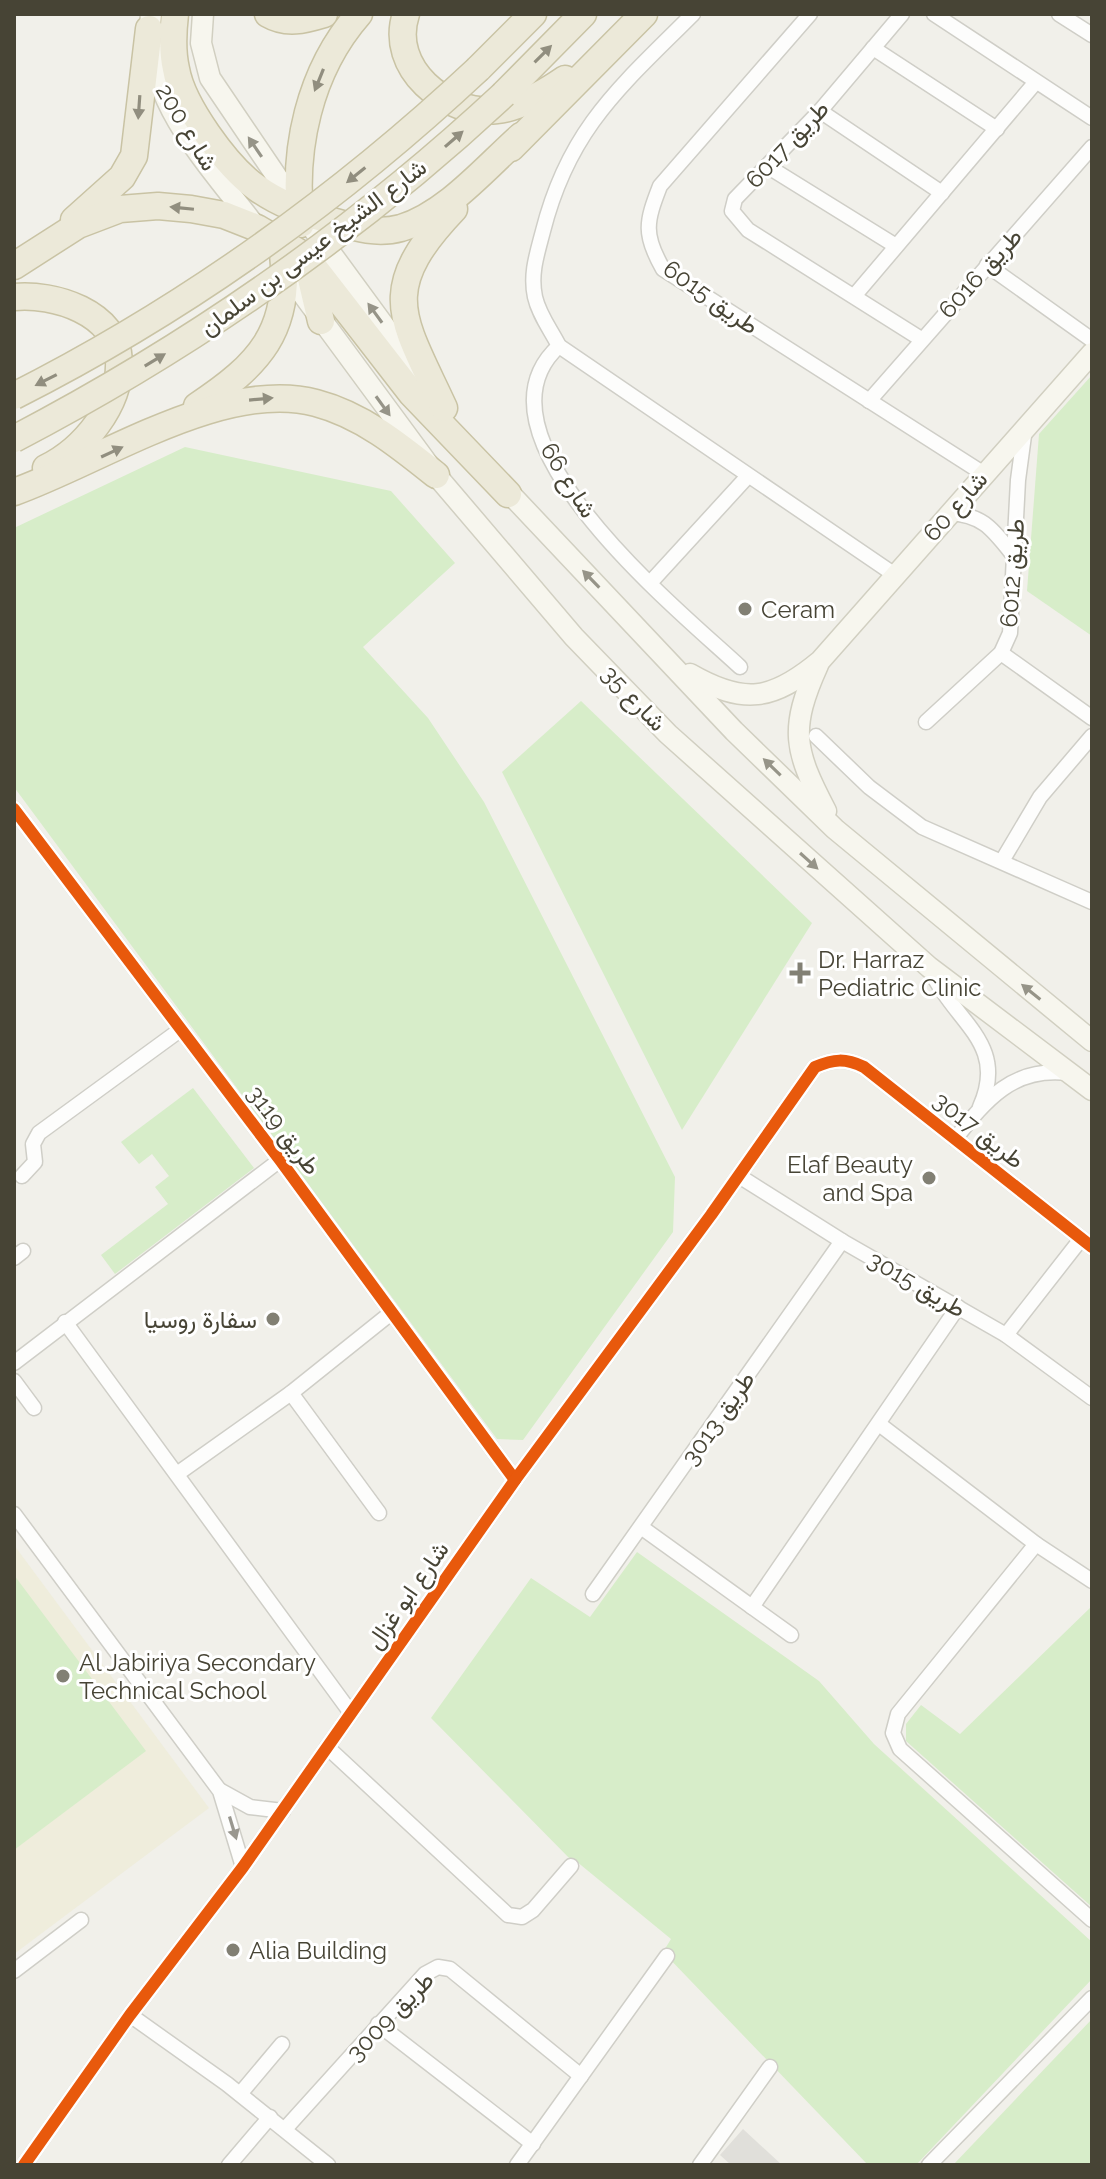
<svg xmlns="http://www.w3.org/2000/svg" width="1106" height="2179" viewBox="0 0 1106 2179" font-family="Raleway,Vazirmatn,sans-serif">
  <style>
    .education { fill: #efeddc }
    .green { fill: #d7edc9 }
    .parking { fill: #e0dfda }
    .lines { fill: none; stroke-linecap: round; stroke-linejoin: round }
    .street-casing { stroke: #cfcec7; stroke-width: 17 }
    .secondary-casing { stroke: #d1cfc1; stroke-width: 23 }
    .highway-casing { stroke: #c9c3a4; stroke-width: 29 }
    .street { stroke: #fdfdfc; stroke-width: 14 }
    .secondary { stroke: #f7f6ee; stroke-width: 20 }
    .highway { stroke: #ece9d9; stroke-width: 26 }
    .highway-bridge-casing { stroke: #c9c3a4; stroke-width: 29; stroke-linecap: butt }
    .highway-bridge { stroke: #ece9d9; stroke-width: 26 }
    .cycleway-casing { stroke: #fff; stroke-width: 17 }
    .cycleway { stroke: #e8590c; stroke-width: 12 }
    .oneway { fill: #918e7f }
    .oneway2 { fill: #969488 }
    .oneway3 { fill: #99978f }
    .poi-dot { fill: #828074; stroke: #fff; stroke-width: 3 }
    .labels { text-anchor: middle; dominant-baseline: central; stroke-width: 6; stroke-linejoin: round; paint-order: stroke }
    .street-label { font-size: 24px; fill: #474435; stroke: #fff }
    .poi-label { font-size: 24px; fill: #474435; stroke: #fff; text-anchor: start }
  </style>
  <rect width="100%" height="100%" fill="#f1f0ea"/>
  <!-- education -->
  <path class="education" d="M 14,1545 L 209,1808 L 14,1954 Z"/>
  <!-- green -->
  <g class="green">
    <path d="M 1092,375 L 1092,636 L 1027,591 L 1039,434 Z"/>
    <path d="M 185,447 L 391,491 L 455,563 L 363,647 L 428,718 L 484,802 L 675,1177 L 673,1232 L 523,1440 L 497,1439 L 14,787 L 14,528 Z"/>
    <path d="M 581,701 L 812,923 L 682,1130 L 502,772 Z"/>
    <path d="M 193,1088 L 254,1168 L 115,1274 L 101,1255 L 168,1204 L 155,1187 L 169,1176 L 152,1154 L 139,1164 L 121,1142 Z"/>
    <path d="M 637,1552 L 819,1681 L 874,1744 L 1092,1942 L 1092,1979 L 916,2165 L 868,2165 L 663,1952 L 671,1939 L 576,1861 L 574,1863 L 431,1718 L 531,1578 L 590,1617 Z"/>
    <path d="M 14,1575 L 146,1751 L 14,1850 Z"/>
    <path d="M 1092,1606 L 1092,1907 L 906,1741 L 906,1724 L 921,1705 L 960,1734 Z"/>
    <path d="M 1092,2019 L 1092,2165 L 953,2165 Z"/>
  </g>
  <!-- parking -->
  <path class="parking" d="M 743,2129 L 782,2165 L 731,2165 L 720,2155 Z"/>
  <g class="lines">
    <defs>
      <g id="street">
        <path d="M 693,14 C 621,86 569,128 543,231 C 537,254 530,274 535,297 C 539,315 551,330 559,346 L 895,575"/>
        <path d="M 810,14 L 660,186 C 646,222 643,234 663,269 L 984,474"/>
        <path d="M 902,14 L 820,111 L 735,199 L 732,211 L 748,230 L 921,339"/>
        <path d="M 934,14 L 1092,118"/>
        <path d="M 1059,14 L 1092,35"/>
        <path d="M 873,48 L 997,129"/>
        <path d="M 820,111 L 942,193"/>
        <path d="M 767,166 L 896,246"/>
        <path d="M 987,265 L 1092,340"/>
        <path d="M 855,295 L 1035,83"/>
        <path d="M 559,346 C 461,435 680,611 740,667"/>
        <path d="M 869,401 L 1092,147"/>
        <path d="M 949,513 C 984,515 993,530 1014,556"/>
        <path d="M 650,583 L 748,476"/>
        <path d="M 1001,653 L 1092,718"/>
        <path d="M 926,722 L 1001,653 L 1010,633 L 1018,480 L 1025,428"/>
        <path d="M 816,736 L 869,787 L 922,827 L 1092,902"/>
        <path d="M 14,809 L 280,1160 L 515,1480"/>
        <path d="M 1002,861 L 1040,797 L 1092,736"/>
        <path d="M 933,975 C 957,1023 1008,1045 980,1107"/>
        <path d="M 955,1139 C 986,1100 1012,1067 1067,1073"/>
        <path d="M 22,1176 L 35,1162 L 33,1144 L 39,1133 L 180,1030"/>
        <path d="M 739,1176 L 842,1241 L 1006,1335 L 1092,1398"/>
        <path d="M 14,1258 L 23,1251"/>
        <path d="M 65,1322 L 351,1713"/>
        <path d="M 1006,1335 L 1081,1239"/>
        <path d="M 14,1363 L 280,1160"/>
        <path d="M 14,1381 L 34,1408"/>
        <path d="M 291,1393 L 379,1513"/>
        <path d="M 879,1424 L 1036,1544 L 1092,1581"/>
        <path d="M 177,1474 L 291,1393 L 391,1313"/>
        <path d="M 14,1514 L 220,1791 L 243,1867"/>
        <path d="M 641,1527 L 791,1635"/>
        <path d="M 1036,1544 L 898,1714 L 893,1733 L 900,1749 L 1092,1920"/>
        <path d="M 593,1594 L 842,1241"/>
        <path d="M 752,1607 L 958,1307"/>
        <path d="M 327,1747 L 508,1915 L 522,1917 L 533,1910 L 571,1866"/>
        <path d="M 221,1791 L 250,1807 L 283,1811"/>
        <path d="M 14,1971 L 81,1920"/>
        <path d="M 130,2015 L 227,2084 L 328,2165"/>
        <path d="M 378,2024 L 533,2144"/>
        <path d="M 240,2094 L 282,2044"/>
        <path d="M 285,2129 L 425,1974 L 438,1967 L 450,1969 L 581,2076"/>
        <path d="M 24,2165 L 130,2015 L 243,1867 L 515,1480 L 711,1215 L 815,1067 C 834,1059 845,1058 864,1067 L 1092,1247"/>
        <path d="M 229,2165 L 270,2117"/>
        <path d="M 517,2165 L 667,1956"/>
        <path d="M 700,2165 L 770,2067"/>
        <path d="M 929,2165 L 1092,1998"/>
      </g>
      <g id="secondary">
        <path d="M 151,14 C 141,99 211,166 258,230"/>
        <path d="M 203,14 L 201,43 L 210,78 L 300,211 L 421,376"/>
        <path d="M 282,266 L 436,475 L 574,637 L 668,734 L 929,967 L 1092,1090"/>
        <path d="M 499,482 L 734,731 L 835,829 L 1092,1041"/>
        <path d="M 818,665 C 789,729 794,750 826,811"/>
        <path d="M 690,674 C 744,705 772,701 820,661 L 1092,353"/>
      </g>
      <g id="highway">
        <path d="M 175,14 C 173,31 172,52 176,69 C 182,105 227,167 257,188 C 279,204 304,213 329,220 C 353,227 376,235 401,228 C 447,214 486,167 521,136"/>
        <path d="M 268,14 C 287,25 304,20 324,14"/>
        <path d="M 406,14 C 388,68 446,116 497,110 C 520,108 546,92 565,79"/>
        <path d="M 478,69 L 533,14"/>
        <path d="M 504,94 L 583,14"/>
        <path d="M 511,148 L 644,14"/>
        <path d="M 74,220 L 122,177 L 134,156 L 149,29"/>
        <path d="M 301,224 C 292,150 309,71 359,14"/>
        <path d="M 14,266 L 78,225 L 120,209 L 158,206 L 191,209 L 224,215 L 257,228 L 305,256 L 412,394 L 508,494"/>
        <path d="M 308,266 L 321,321"/>
        <path d="M 14,297 C 53,293 117,312 119,361 C 121,405 83,450 46,468"/>
        <path d="M 197,406 C 259,365 291,331 283,253"/>
        <path d="M 444,408 C 402,317 376,291 454,209"/>
        <path d="M 14,492 C 101,461 224,378 316,403 C 362,415 400,446 436,475"/>
      </g>
    </defs>
    <!-- street casing -->
    <use href="#street" class="street-casing"/>
    <!-- secondary casing -->
    <use href="#secondary" class="secondary-casing"/>
    <!-- highway casing -->
    <use href="#highway" class="highway-casing"/>
    <!-- street -->
    <use href="#street" class="street"/>
    <!-- secondary -->
    <use href="#secondary" class="secondary"/>
    <!-- highway -->
    <use href="#highway" class="highway"/>
    <defs>
      <g id="highway-bridge">
        <path d="M 14,396 C 184,310 339,199 478,69"/>
        <path d="M 14,439 C 192,346 357,231 504,94"/>
      </g>
    </defs>
    <!-- highway-bridge casing -->
    <use href="#highway-bridge" class="highway-bridge-casing"/>
    <!-- highway-bridge -->
    <use href="#highway-bridge" class="highway-bridge"/>
    <defs>
      <g id="cycleway">
        <path d="M 14,809 L 280,1160 L 515,1480"/>
        <path d="M 24,2165 L 130,2015 L 243,1867 L 515,1480 L 711,1215 L 815,1067 C 834,1059 845,1058 864,1067 L 1092,1247"/>
      </g>
    </defs>
    <!-- cycleway casing -->
    <use href="#cycleway" class="cycleway-casing"/>
    <!-- cycleway -->
    <use href="#cycleway" class="cycleway"/>
  </g>
  <!-- one-way arrows -->
  <defs><path id="oneway-solid" d="M-6-.8H1V-3.2L6.5 0L1 3.2V.8H-6Z" transform="scale(2)"/></defs>
  <g class="oneway">
    <use href="#oneway-solid" transform="translate(543 54) rotate(-45)"/>
    <use href="#oneway-solid" transform="translate(319 80) rotate(112)"/>
    <use href="#oneway-solid" transform="translate(139 107) rotate(94)"/>
    <use href="#oneway-solid" transform="translate(454 139) rotate(-41)"/>
    <use href="#oneway-solid" transform="translate(356 175) rotate(141)"/>
    <use href="#oneway-solid" transform="translate(182 208) rotate(-174)"/>
    <use href="#oneway-solid" transform="translate(155 360) rotate(-31)"/>
    <use href="#oneway-solid" transform="translate(46 380) rotate(153)"/>
    <use href="#oneway-solid" transform="translate(261 399) rotate(-5)"/>
    <use href="#oneway-solid" transform="translate(112 452) rotate(-25)"/>
  </g>
  <g class="oneway2">
    <use href="#oneway-solid" transform="translate(255 147) rotate(-124)"/>
    <use href="#oneway-solid" transform="translate(375 313) rotate(-126)"/>
    <use href="#oneway-solid" transform="translate(383 406) rotate(54)"/>
    <use href="#oneway-solid" transform="translate(591 579) rotate(-134)"/>
    <use href="#oneway-solid" transform="translate(772 767) rotate(-136)"/>
    <use href="#oneway-solid" transform="translate(809 861) rotate(42)"/>
    <use href="#oneway-solid" transform="translate(1031 992) rotate(-141)"/>
  </g>
  <use class="oneway3" href="#oneway-solid" transform="translate(233 1828) rotate(73)"/>
  <!-- markers -->
  <g class="poi-dot">
    <circle cx="745" cy="609" r="8"/>
    <path d="M796 961h8v8h8v8h-8v8h-8v-8h-8v-8h8z"/>
    <circle cx="929" cy="1178" r="8"/>
    <circle cx="273" cy="1319" r="8"/>
    <circle cx="63" cy="1676" r="8"/>
    <circle cx="233" cy="1950" r="8"/>
  </g>
  <g class="labels">
    <!-- street labels -->
    <g class="street-label">
      <text transform="translate(187 127) rotate(59)">شارع 200</text>
      <text transform="translate(787 144) rotate(-47)">طريق 6017</text>
      <text transform="translate(313 247) rotate(-37)">شارع الشيخ عيسى بن سلمان</text>
      <text transform="translate(980 273) rotate(-48)">طريق 6016</text>
      <text transform="translate(711 297) rotate(35)">طريق 6015</text>
      <text transform="translate(569 480) rotate(58)">شارع 66</text>
      <text transform="translate(955 506) rotate(-49)">شارع 60</text>
      <text transform="translate(1012 573) rotate(-86)">طريق 6012</text>
      <text transform="translate(634 698) rotate(46)">شارع 35</text>
      <text transform="translate(284 1130) rotate(53)">طريق 3119</text>
      <text transform="translate(979 1130) rotate(38)">طريق 3017</text>
      <text transform="translate(917 1284) rotate(30)">طريق 3015</text>
      <text transform="translate(718 1418) rotate(-55)">طريق 3013</text>
      <text transform="translate(407 1595) rotate(-55)">شارع ابو غزال</text>
      <text transform="translate(390 2016) rotate(-46)">طريق 3009</text>
    </g>
    <!-- poi labels -->
    <g class="poi-label">
      <text x="761" y="609">Ceram</text>
      <text x="818" y="959">Dr. Harraz<tspan x="818" dy="28">Pediatric Clinic</tspan></text>
      <text x="913" y="1164" text-anchor="end">Elaf Beauty<tspan x="913" dy="28">and Spa</tspan></text>
      <text x="257" y="1319" text-anchor="end">سفارة روسيا</text>
      <text x="79" y="1662">Al Jabiriya Secondary<tspan x="79" dy="28">Technical School</tspan></text>
      <text x="249" y="1950">Alia Building</text>
    </g>
  </g>
  <!-- border -->
  <rect width="1106" height="2179" fill="none" stroke="#474435" stroke-width="32"/>
</svg>
